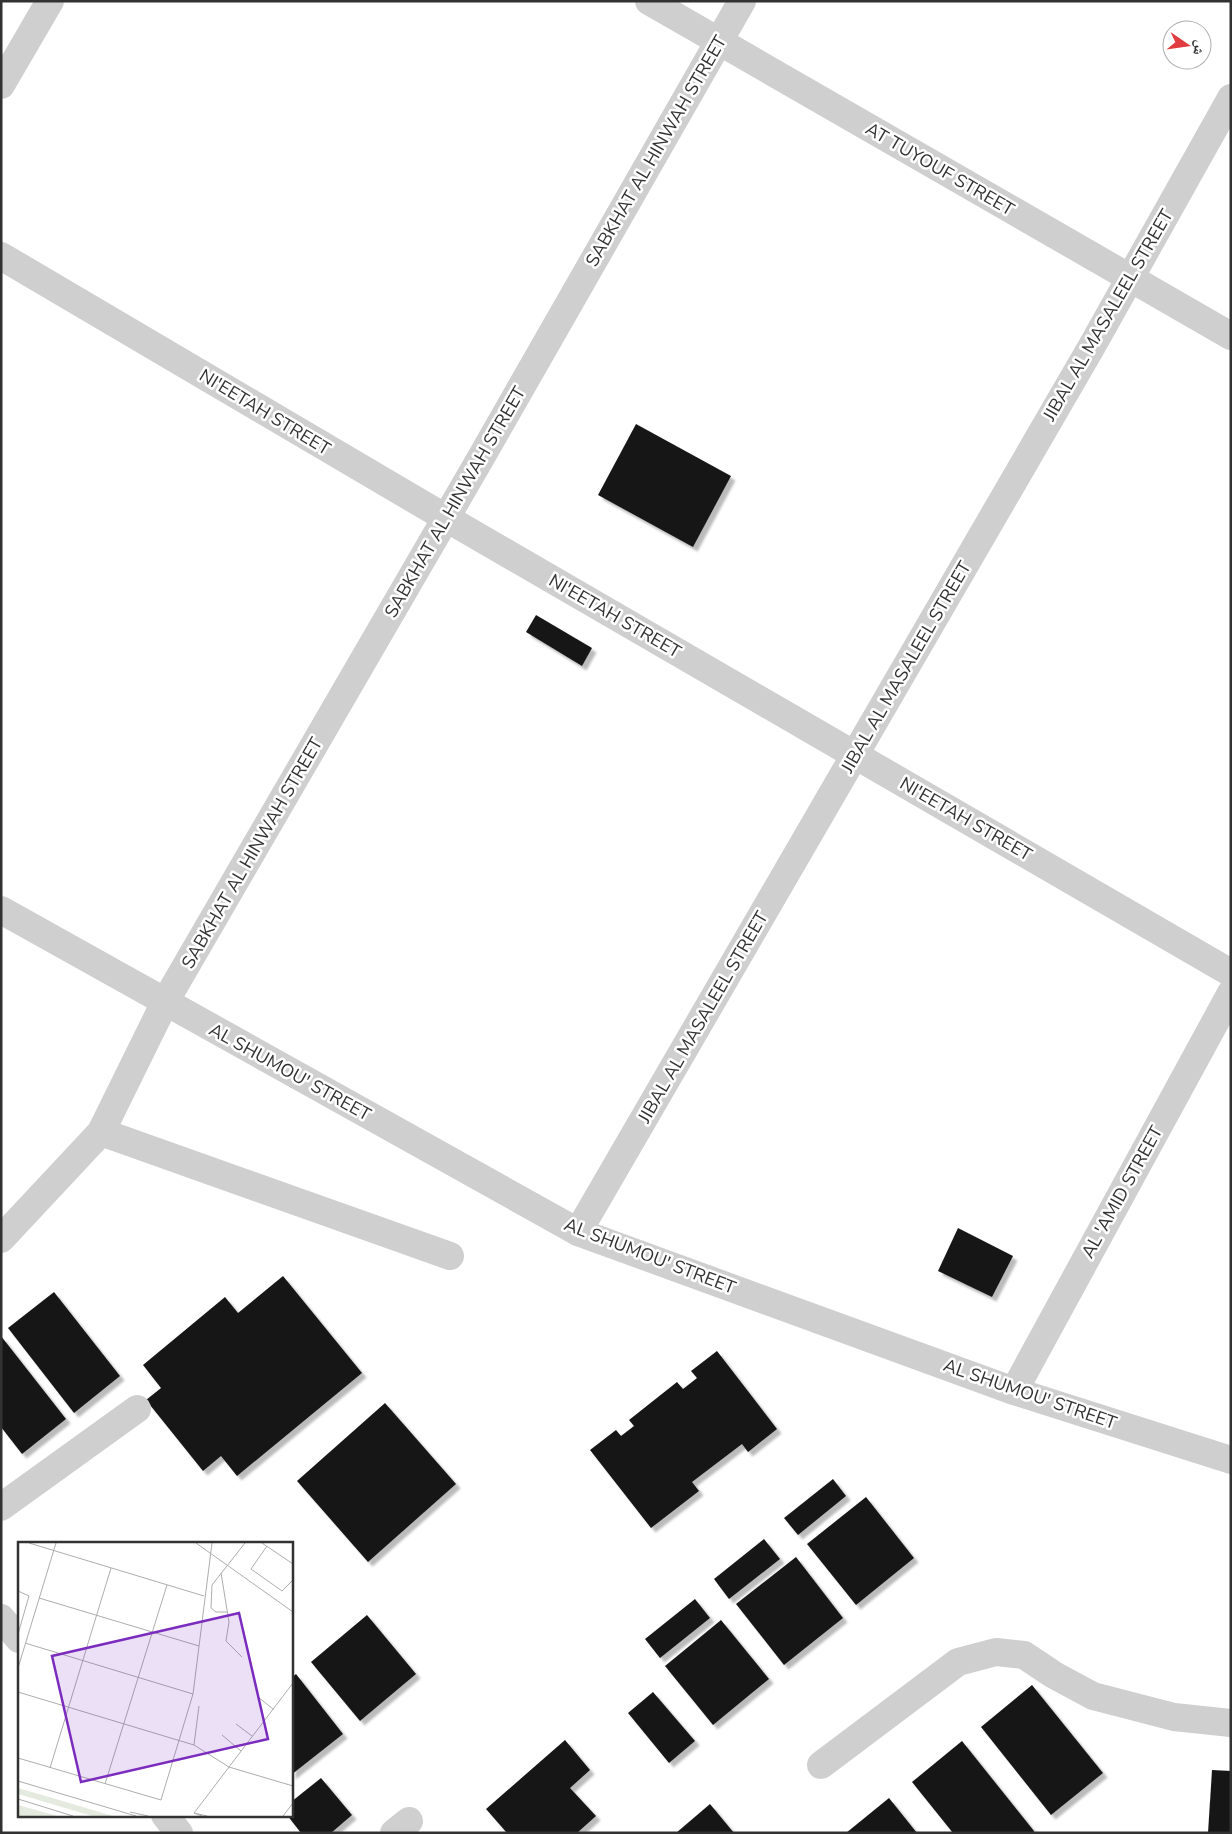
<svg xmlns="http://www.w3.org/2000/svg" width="1232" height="1834" viewBox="0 0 1232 1834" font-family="'Nunito Sans','Noto Naskh Arabic',sans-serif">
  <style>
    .building { fill: #191919; filter: url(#shadow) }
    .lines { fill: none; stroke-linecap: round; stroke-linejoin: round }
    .street { stroke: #cfcfcf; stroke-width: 28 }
    .labels { text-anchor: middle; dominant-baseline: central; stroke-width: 5; stroke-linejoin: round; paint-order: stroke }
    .street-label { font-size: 18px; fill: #323232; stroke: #fff }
    .inset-road { fill: none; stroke: #adadad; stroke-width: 1 }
    .view { fill: #7b2cbf; fill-opacity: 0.15; stroke: #7b2cbf; stroke-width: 2.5 }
    .inset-edge { fill: none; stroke: #323232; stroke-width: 2.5 }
  </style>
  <defs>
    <filter id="shadow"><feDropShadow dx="4.5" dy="4.5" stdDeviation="1" flood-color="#0004"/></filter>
  </defs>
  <rect width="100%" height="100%" fill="#fff"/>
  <!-- building -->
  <g class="building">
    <path d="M 636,424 L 731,476 L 693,547 L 598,495 Z"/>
    <path d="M 536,615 L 592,648 L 582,666 L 526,632 Z"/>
    <path d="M 958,1228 L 1013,1256 L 992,1297 L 938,1271 Z"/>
    <path d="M 283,1276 L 362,1373 L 237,1476 L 221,1456 L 203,1471 L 146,1400 L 161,1388 L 143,1365 L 225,1297 L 238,1313 Z"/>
    <path d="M 54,1292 L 120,1376 L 74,1413 L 8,1328 Z"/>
    <path d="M 1,1336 L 66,1419 L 22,1454 L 1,1427 Z"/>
    <path d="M 717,1351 L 777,1429 L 748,1452 L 742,1444 L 692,1482 L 699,1491 L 651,1528 L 590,1450 L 616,1430 L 621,1436 L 634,1426 L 629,1420 L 677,1382 L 683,1389 L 697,1378 L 691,1371 Z"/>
    <path d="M 385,1403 L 456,1484 L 368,1562 L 297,1481 Z"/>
    <path d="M 833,1479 L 846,1496 L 798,1535 L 784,1518 Z"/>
    <path d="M 866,1497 L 914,1558 L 856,1605 L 807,1544 Z"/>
    <path d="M 764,1539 L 780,1559 L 729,1599 L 714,1579 Z"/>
    <path d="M 796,1557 L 843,1618 L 784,1665 L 736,1604 Z"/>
    <path d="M 695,1599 L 710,1618 L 660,1658 L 645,1639 Z"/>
    <path d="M 367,1615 L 416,1674 L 360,1721 L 311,1662 Z"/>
    <path d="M 721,1620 L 769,1679 L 713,1725 L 665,1666 Z"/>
    <path d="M 296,1674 L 343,1734 L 291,1775 L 291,1678 Z"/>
    <path d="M 1032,1685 L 1103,1773 L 1051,1815 L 981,1727 Z"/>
    <path d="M 653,1692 L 695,1741 L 669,1763 L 628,1713 Z"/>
    <path d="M 565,1740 L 590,1770 L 570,1788 L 596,1816 L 577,1833 L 507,1833 L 486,1809 Z"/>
    <path d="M 962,1741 L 1034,1831 L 1033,1833 L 953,1833 L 912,1782 Z"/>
    <path d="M 1212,1770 L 1231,1771 L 1231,1833 L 1208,1833 Z"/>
    <path d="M 321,1778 L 352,1815 L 331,1833 L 301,1833 L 287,1815 L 291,1815 L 291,1802 Z"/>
    <path d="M 889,1798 L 917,1833 L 846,1833 Z"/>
    <path d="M 710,1804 L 734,1833 L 676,1833 Z"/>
  </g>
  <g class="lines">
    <!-- street -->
    <g class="street">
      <path d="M 649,1 L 1231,336"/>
      <path d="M 1,85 L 50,1"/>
      <path d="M 1,256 L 446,518 L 1231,973"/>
      <path d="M 1,910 L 578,1232 L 1014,1391 L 1231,1460"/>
      <path d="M 101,1132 L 450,1256"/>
      <path d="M 578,1232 L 1092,346 L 1231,98"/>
      <path d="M 1,1239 L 101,1132 L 165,1002 L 479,461 L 742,1"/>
      <path d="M 1014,1391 L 1231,993"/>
      <path d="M 1,1507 L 137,1409"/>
      <path d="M 1,1618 L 19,1639"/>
      <path d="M 821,1765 L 958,1662 L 996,1652 L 1024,1655 L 1054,1675 L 1093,1696 L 1174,1717 L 1231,1723"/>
      <path d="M 165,1815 L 179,1833"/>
      <path d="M 394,1833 L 409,1821"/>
    </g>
  </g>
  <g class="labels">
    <!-- street labels -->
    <g class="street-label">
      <text transform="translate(656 151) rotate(-60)">SABKHAT AL HINWAH STREET</text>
      <text transform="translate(940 169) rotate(30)">AT TUYOUF STREET</text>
      <text transform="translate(1108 315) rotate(-60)">JIBAL AL MASALEEL STREET</text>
      <text transform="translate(265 412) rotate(31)">NI'EETAH STREET</text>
      <text transform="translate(455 502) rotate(-60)">SABKHAT AL HINWAH STREET</text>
      <text transform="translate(615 616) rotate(30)">NI'EETAH STREET</text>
      <text transform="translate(906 667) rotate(-60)">JIBAL AL MASALEEL STREET</text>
      <text transform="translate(966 819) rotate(30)">NI'EETAH STREET</text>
      <text transform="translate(252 853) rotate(-60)">SABKHAT AL HINWAH STREET</text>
      <text transform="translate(703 1017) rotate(-60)">JIBAL AL MASALEEL STREET</text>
      <text transform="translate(290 1072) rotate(29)">AL SHUMOU' STREET</text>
      <text transform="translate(1122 1192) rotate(-61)">AL 'AMID STREET</text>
      <text transform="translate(650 1256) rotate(21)">AL SHUMOU' STREET</text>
      <text transform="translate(1030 1394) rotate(19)">AL SHUMOU' STREET</text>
    </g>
  </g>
  <!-- overview -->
  <g transform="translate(18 1542)">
    <rect width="275" height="275" fill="#fff"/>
    <path d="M 0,246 L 31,255 L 95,274 L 74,274 L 0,252 ZM 0,263 L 18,268 L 39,274 L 0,274 Z" fill="#e4ebde"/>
    <path class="inset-road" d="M 11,1 L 186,54M 178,1 L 275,70M 244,1 L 275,22M 249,4 L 233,27 L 264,49 L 275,38M 203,31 L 211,80 L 208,99 L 224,115M 0,49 L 11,54 L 0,92M 21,56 L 181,104M 209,70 L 198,70 L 193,66 L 194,43 L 227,1M 7,101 L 175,152M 0,126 L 38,1M 0,150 L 176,203 L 211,225 L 275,244M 240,155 L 255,167M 218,182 L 234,194M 204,193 L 223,209M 176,203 L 181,164M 0,216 L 143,258 L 175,152 L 194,1M 32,226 L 93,26M 0,239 L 118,274M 87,242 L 149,43M 0,257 L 55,274M 112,270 L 130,274M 176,271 L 275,141M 184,274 L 176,271 L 189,274M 265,274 L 275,261"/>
    <path class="view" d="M 221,71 L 250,197 L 63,240 L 34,114 Z"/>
    <rect width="275" height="275" class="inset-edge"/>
  </g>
  <!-- border -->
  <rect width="1232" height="1834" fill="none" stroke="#323232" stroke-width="5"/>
  <!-- north arrow -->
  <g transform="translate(1187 45) rotate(103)"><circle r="24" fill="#ffffff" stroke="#adadad"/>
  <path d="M0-4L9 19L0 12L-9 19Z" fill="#e13c40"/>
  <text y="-8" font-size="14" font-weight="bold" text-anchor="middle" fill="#323232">ش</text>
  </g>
</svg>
